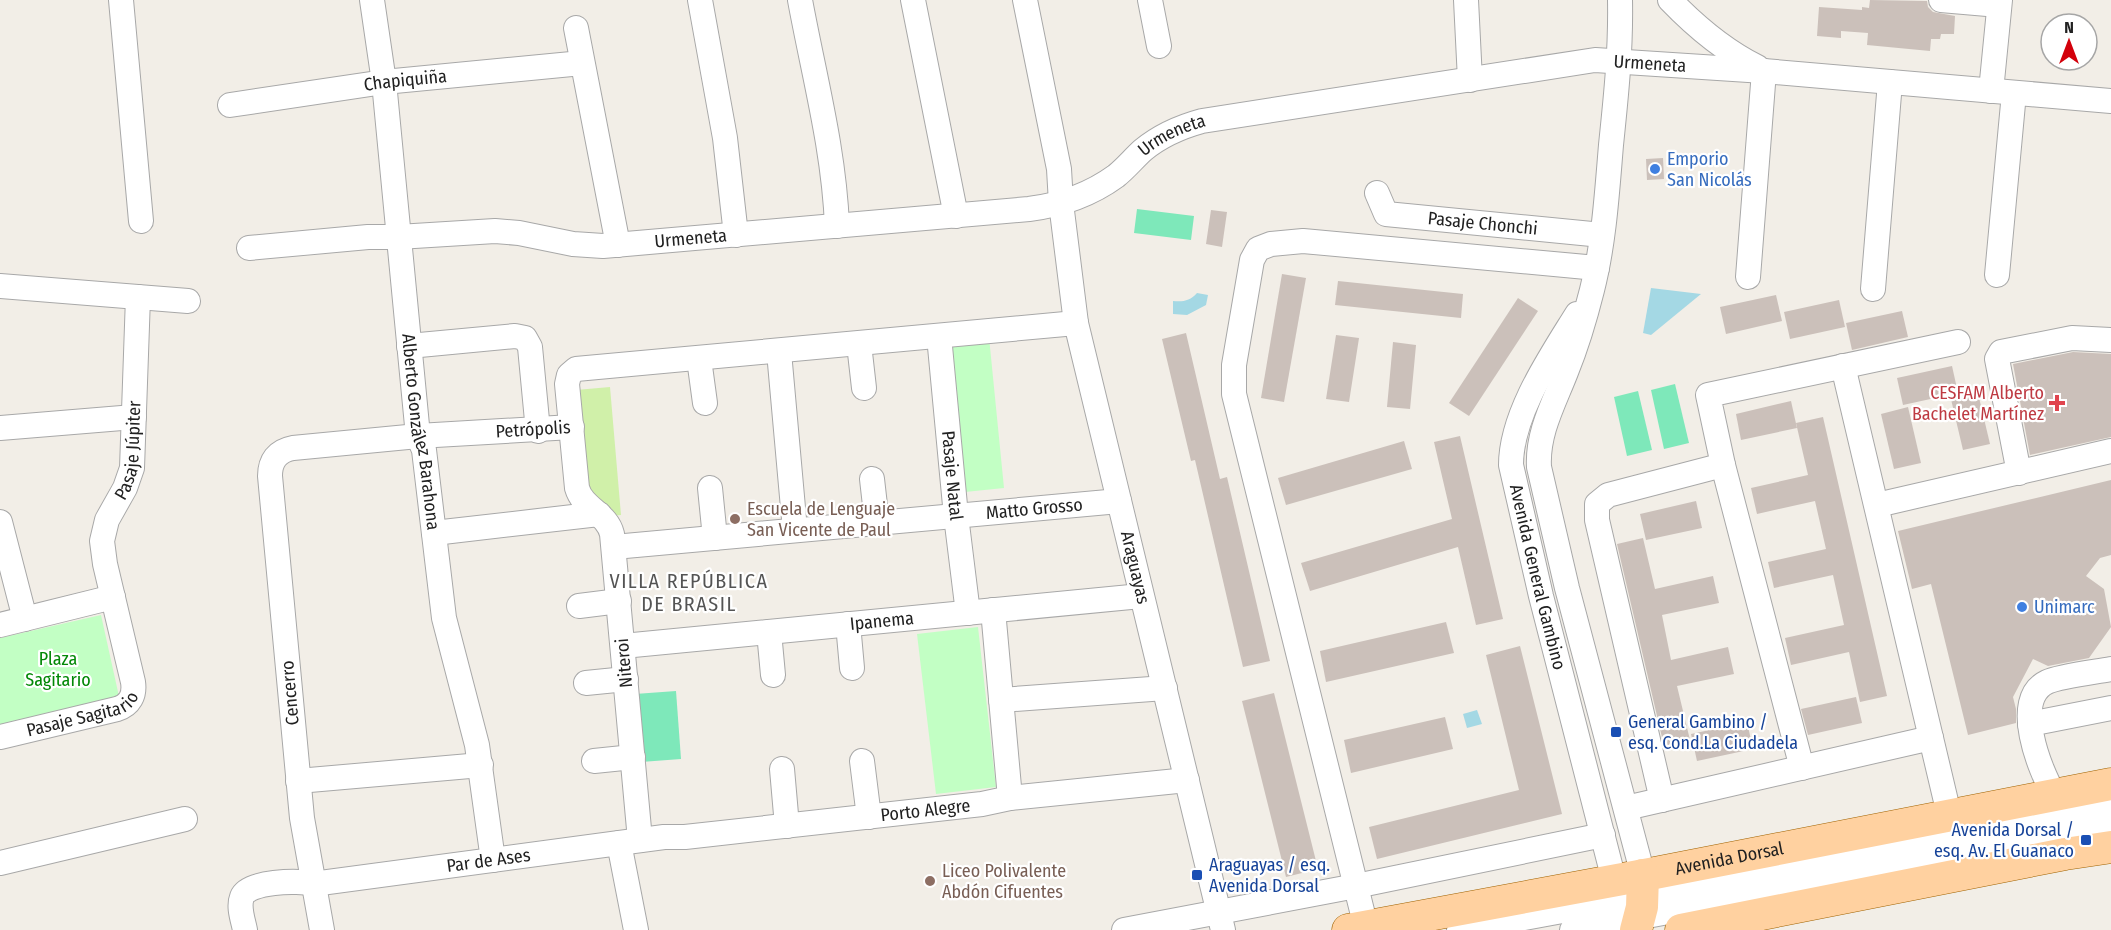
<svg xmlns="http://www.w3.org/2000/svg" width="2111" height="930" viewBox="0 0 2111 930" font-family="'Fira Sans Condensed',sans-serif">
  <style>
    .grass { fill: #d0f0a9 }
    .park { fill: #c2ffc4 }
    .pitch { fill: #7ee8ba }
    .water { fill: #a4d8e4 }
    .building { fill: #cbc0ba }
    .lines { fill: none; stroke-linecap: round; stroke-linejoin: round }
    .minor-casing { stroke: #a8a8a8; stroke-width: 26 }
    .major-casing { stroke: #9f6200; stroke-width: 33 }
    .minor { stroke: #fff; stroke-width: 24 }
    .major { stroke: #ffd1a0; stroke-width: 32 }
    .shop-dot { fill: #3f7fe0; stroke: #fff; stroke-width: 2 }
    .health-dot { fill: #e0444e; stroke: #fff; stroke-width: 2 }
    .education-dot { fill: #8d6e63; stroke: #fff; stroke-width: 2 }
    .transit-dot { fill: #1a4fb4; stroke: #fff; stroke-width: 2 }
    .labels { text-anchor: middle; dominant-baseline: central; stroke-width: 4.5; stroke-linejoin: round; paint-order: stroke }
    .street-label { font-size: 18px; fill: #212121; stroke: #fff }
    .shop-label { font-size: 18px; fill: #366cbe; stroke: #fff; text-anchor: start }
    .health-label { font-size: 18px; fill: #be3a42; stroke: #fff; text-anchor: end }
    .education-label { font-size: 18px; fill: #785e54; stroke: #fff; text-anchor: start }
    .park-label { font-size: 18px; fill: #028806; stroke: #fff }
    .transit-label { font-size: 18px; fill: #164399; stroke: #fff; text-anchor: start }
    .neighbourhood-label { font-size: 20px; letter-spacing: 1.5px; fill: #545454; stroke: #fff }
  </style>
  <rect width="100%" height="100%" fill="#f2eee7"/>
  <!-- grass -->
  <path class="grass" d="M 610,387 L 621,515 L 587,518 L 576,390 Z"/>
  <!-- park -->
  <g class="park">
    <path d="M 989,337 L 1004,488 L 965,492 L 951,341 Z"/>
    <path d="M 101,615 L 120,701 L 0,728 L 0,638 Z"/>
    <path d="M 978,627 L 996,787 L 936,794 L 917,634 Z"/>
  </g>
  <!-- pitch -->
  <g class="pitch">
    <path d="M 1137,209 L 1194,216 L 1191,240 L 1134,233 Z"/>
    <path d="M 1675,384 L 1689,443 L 1664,449 L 1651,390 Z"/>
    <path d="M 1638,391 L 1652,450 L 1627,456 L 1614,397 Z"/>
    <path d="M 676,691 L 681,759 L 641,762 L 635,694 Z"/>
  </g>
  <!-- water -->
  <g class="water">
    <path d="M 1651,288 L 1701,294 L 1651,335 L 1643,333 Z"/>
    <path d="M 1197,293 L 1208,295 L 1206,305 L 1187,315 L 1173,314 L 1173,301 C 1183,302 1190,301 1197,293 Z"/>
    <path d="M 1477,710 L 1482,724 L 1467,728 L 1463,714 Z"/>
  </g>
  <!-- building -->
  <g class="building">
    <path d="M 1870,0 L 1927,1 L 1928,7 L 1933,12 L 1955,16 L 1954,34 L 1941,34 L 1940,39 L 1931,39 L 1930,51 L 1867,45 L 1868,33 L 1841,31 L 1841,38 L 1817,36 L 1819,7 L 1862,10 L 1862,7 L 1869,8 Z"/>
    <path d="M 1663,158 L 1664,179 L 1647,180 L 1646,159 Z"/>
    <path d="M 1211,210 L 1227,212 L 1222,247 L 1206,244 Z"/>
    <path d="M 1282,274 L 1306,278 L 1284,402 L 1261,398 Z"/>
    <path d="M 1338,281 L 1463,294 L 1461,318 L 1335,305 Z"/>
    <path d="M 1776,295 L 1782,321 L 1726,334 L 1720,307 Z"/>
    <path d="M 1518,298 L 1538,311 L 1469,416 L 1449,403 Z"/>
    <path d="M 1839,300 L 1845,327 L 1790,339 L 1784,312 Z"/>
    <path d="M 1902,311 L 1908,337 L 1852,350 L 1846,323 Z"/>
    <path d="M 1186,333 L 1220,479 L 1227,477 L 1270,661 L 1243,667 L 1195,460 L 1191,461 L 1162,339 Z"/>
    <path d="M 1336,335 L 1359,338 L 1349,402 L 1326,399 Z"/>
    <path d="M 1393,342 L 1416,345 L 1410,409 L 1387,407 Z"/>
    <path d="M 2073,352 L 2111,354 L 2111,437 L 2030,455 L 2013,364 Z"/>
    <path d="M 1952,366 L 1958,393 L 1903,405 L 1897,378 Z"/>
    <path d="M 1977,389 L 1990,444 L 1963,450 L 1950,395 Z"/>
    <path d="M 1791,401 L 1797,428 L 1741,440 L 1736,414 Z"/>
    <path d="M 1908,407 L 1921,463 L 1894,469 L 1881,414 Z"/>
    <path d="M 1823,417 L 1887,696 L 1860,702 L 1849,652 L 1791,665 L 1785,638 L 1844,625 L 1833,575 L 1774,588 L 1768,562 L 1826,549 L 1815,501 L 1757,514 L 1751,488 L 1808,475 L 1796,423 Z"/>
    <path d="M 1460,436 L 1503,619 L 1476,625 L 1458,547 L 1310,591 L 1301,563 L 1452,519 L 1434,442 Z"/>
    <path d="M 1404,441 L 1412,469 L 1286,505 L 1278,478 Z"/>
    <path d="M 2111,480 L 2111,555 L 2100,558 L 2086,576 L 2104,589 L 2111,627 L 2089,658 L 2048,666 L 2033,659 L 2013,697 L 2016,709 L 2016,723 L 1968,735 L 1931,584 L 1912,589 L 1898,531 Z"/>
    <path d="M 1696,501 L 1702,528 L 1646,540 L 1640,514 Z"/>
    <path d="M 1643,538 L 1655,589 L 1713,576 L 1719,603 L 1662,615 L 1671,660 L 1728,647 L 1734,674 L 1677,686 L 1690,740 L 1664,746 L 1617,544 Z"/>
    <path d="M 1446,622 L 1454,653 L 1326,682 L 1320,651 Z"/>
    <path d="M 1520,646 L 1562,814 L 1377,859 L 1369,827 L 1519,790 L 1486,655 Z"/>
    <path d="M 1274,693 L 1318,869 L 1286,877 L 1242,701 Z"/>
    <path d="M 1856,697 L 1862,723 L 1808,735 L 1801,709 Z"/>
    <path d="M 1445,717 L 1453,749 L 1351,773 L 1344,740 Z"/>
    <path d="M 1747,722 L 1753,749 L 1697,761 L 1691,734 Z"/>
  </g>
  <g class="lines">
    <defs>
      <g id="minor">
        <path d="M 121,0 L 141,221"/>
        <path id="s1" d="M 372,0 L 384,82 L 418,436 L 424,450 L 444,618 L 477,745 L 493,860"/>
        <path d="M 700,0 L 725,138 L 736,235"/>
        <path d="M 800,0 C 814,76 834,149 837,226"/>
        <path d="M 913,0 L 956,216"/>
        <path id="s2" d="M 1025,0 L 1059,169 L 1061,203 L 1076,323 L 1223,930"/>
        <path d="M 1150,0 L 1159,46"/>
        <path d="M 1466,0 L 1470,80"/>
        <path d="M 1620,0 C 1621,49 1616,97 1611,145 C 1607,193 1604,243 1592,290 C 1585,318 1577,345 1566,372 C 1554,403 1537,433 1539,467 L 1567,588 L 1643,875"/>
        <path d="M 1670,0 C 1696,27 1723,50 1757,67"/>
        <path d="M 1941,0 L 1999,5"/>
        <path d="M 576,28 L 618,245"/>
        <path d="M 1991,91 L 2000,0"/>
        <path id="s3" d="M 230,105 L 384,82 L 582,63"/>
        <path id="s4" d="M 1377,193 L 1386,214 L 1602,235"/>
        <path id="s5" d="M 249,248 L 368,237 L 398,237 L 495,231 L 519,233 L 573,244 L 603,246 L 1029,209 C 1061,205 1090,195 1116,176 C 1126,168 1134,158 1143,150 C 1160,136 1180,127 1202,121 L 1595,60 L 1764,71 L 2111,101"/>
        <path d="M 1997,275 L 2014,93"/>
        <path d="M 1748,277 L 1764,71"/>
        <path d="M 0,286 L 188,301"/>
        <path d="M 1873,289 L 1890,82"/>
        <path id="s6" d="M 1577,314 C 1551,356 1511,414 1511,465 L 1541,596 L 1614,880"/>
        <path id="s7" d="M 939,336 L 956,516 L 968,613"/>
        <path d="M 859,344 L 864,388"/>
        <path d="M 409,346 L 515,336 L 525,338 L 530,347 L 538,431"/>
        <path d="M 779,352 L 795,530"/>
        <path d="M 699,359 L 705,403"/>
        <path d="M 1843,366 L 1949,814"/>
        <path d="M 0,428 L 134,417"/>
        <path d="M 2019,473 L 1997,359 L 2001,352 L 2072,338 L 2111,340"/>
        <path d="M 872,479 L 877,523"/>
        <path d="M 710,488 L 715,538"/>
        <path d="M 1877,505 L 2111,451"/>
        <path d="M 0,522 L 25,619"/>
        <path d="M 434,533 L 599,514"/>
        <path id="s8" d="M 614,547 L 1119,501"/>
        <path d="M 579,606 L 619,601"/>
        <path d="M 993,610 L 1010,798"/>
        <path d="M 848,624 L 852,668"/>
        <path d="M 0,625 L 113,597"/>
        <path d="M 769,632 L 773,675"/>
        <path id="s9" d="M 623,646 L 1141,596"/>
        <path d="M 586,683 L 626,679"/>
        <path d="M 1001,700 L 1165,688"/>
        <path d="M 2030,724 L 2111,708"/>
        <path id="s10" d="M 0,737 L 117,709 C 130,705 135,695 133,682 L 105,564 L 102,541 L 107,520 L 125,488 L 132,468 L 138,297"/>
        <path d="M 594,761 L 633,757"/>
        <path d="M 862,761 L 869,817"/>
        <path d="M 1802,768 L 1723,465 L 1708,395 L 1958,342"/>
        <path d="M 782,769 L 787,826"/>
        <path d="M 298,781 L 481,765"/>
        <path d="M 2054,794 C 2040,771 2011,699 2047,682 C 2060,676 2095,672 2111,669"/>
        <path d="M 1662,800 L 1597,520 L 1597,504 L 1608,495 L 1723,465"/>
        <path d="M 1626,808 L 1931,738"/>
        <path d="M 640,840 L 612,534 C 607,513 583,509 577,488 L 567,384 L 569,375 L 576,369 L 1076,323"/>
        <path d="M 619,843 L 636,930"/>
        <path d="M 0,863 L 185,819"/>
        <path d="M 1366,927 L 1234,394 L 1234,365 L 1252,260 L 1258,249 L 1271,244 L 1303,241 L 1597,268"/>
        <path id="s11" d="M 245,930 C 243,920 238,907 242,897 C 248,881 298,880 313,884 L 664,837 L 685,837 L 982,804 L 1010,798 L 1187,780"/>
        <path id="s12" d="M 322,930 L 302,818 L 270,476 C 270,461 277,451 293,448 L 418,436 L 572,427"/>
        <path d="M 1124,930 L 1356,886 L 1603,835"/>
        <path d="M 1459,930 L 2111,810"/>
        <path d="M 1572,930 L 2111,829"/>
      </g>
      <g id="major">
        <path id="s13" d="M 1348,930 L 1655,873 L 2111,784"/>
        <path d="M 1636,930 L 1642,907 L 1643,875"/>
        <path d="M 1681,930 L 2065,854 L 2111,847"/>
      </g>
    </defs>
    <!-- minor casing -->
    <use href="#minor" class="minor-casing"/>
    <!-- major casing -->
    <use href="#major" class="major-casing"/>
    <!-- minor -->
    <use href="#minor" class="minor"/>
    <!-- major -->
    <use href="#major" class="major"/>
  </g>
  <!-- markers -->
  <g class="shop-dot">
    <circle cx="1655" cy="169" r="6"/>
    <circle cx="2022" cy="607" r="6"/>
  </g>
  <path class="health-dot" d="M2054 394h6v6h6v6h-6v6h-6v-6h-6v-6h6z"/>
  <g class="education-dot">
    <circle cx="735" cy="519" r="6"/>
    <circle cx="930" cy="881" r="6"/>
  </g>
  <g class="transit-dot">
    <rect x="1610" y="726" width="12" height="12" rx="3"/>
    <rect x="2080" y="834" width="12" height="12" rx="3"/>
    <rect x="1191" y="869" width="12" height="12" rx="3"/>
  </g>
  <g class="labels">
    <!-- street labels -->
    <g class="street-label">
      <text stroke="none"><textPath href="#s5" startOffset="1434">Urmeneta</textPath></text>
      <text stroke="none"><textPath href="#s3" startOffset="177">Chapiquiña</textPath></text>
      <text stroke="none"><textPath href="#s5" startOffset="948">Urmeneta</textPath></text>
      <text stroke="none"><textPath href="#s4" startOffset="120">Pasaje Chonchi</textPath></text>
      <text stroke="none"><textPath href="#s5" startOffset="444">Urmeneta</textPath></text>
      <text stroke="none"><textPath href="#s12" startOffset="738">Petrópolis</textPath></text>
      <text stroke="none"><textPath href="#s1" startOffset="435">Alberto González Barahona</textPath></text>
      <text stroke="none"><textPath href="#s10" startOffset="396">Pasaje Júpiter</textPath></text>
      <text stroke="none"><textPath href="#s7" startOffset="140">Pasaje Natal</textPath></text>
      <text stroke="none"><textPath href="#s8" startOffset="422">Matto Grosso</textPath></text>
      <text stroke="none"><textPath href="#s2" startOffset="579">Araguayas</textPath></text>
      <text stroke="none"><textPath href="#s6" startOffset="282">Avenida General Gambino</textPath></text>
      <text stroke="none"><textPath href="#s9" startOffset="260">Ipanema</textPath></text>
      <text transform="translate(624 663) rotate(-95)">Niteroi</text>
      <text transform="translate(290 693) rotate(-95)">Cencerro</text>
      <text stroke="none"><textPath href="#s10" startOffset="86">Pasaje Sagitario</textPath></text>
      <text stroke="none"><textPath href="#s11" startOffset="726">Porto Alegre</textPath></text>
      <text stroke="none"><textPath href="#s13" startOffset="388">Avenida Dorsal</textPath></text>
      <text stroke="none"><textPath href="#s11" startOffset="286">Par de Ases</textPath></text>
    </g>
    <!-- shop labels -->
    <g class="shop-label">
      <text x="1667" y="159">Emporio<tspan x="1667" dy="21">San Nicolás</tspan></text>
      <text x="2034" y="607">Unimarc</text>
    </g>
    <!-- health labels -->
    <g class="health-label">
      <text x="2044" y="393">CESFAM Alberto<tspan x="2044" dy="21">Bachelet Martínez</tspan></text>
    </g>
    <!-- education labels -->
    <g class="education-label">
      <text x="747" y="509">Escuela de Lenguaje<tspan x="747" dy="21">San Vicente de Paul</tspan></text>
      <text x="942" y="871">Liceo Polivalente<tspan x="942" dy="21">Abdón Cifuentes</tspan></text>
    </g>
    <!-- park labels -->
    <g class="park-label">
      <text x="58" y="659">Plaza<tspan x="58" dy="21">Sagitario</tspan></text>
    </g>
    <!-- transit labels -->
    <g class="transit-label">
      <text x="1628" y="722">General Gambino /<tspan x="1628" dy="21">esq. Cond.La Ciudadela</tspan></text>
      <text x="2074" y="830" text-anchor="end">Avenida Dorsal /<tspan x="2074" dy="21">esq. Av. El Guanaco</tspan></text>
      <text x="1209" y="865">Araguayas / esq.<tspan x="1209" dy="21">Avenida Dorsal</tspan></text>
    </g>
    <!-- neighbourhood labels -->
    <g class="neighbourhood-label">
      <text x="689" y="581">VILLA REPÚBLICA<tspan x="689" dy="23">DE BRASIL</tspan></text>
    </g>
  </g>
  <!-- north arrow -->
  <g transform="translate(2069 42)"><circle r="28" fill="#ffffff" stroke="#a6a6a6" stroke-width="1.5"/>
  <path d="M0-4.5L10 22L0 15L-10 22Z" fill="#d3000b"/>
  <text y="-9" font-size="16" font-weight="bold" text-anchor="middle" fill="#212121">N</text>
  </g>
</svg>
